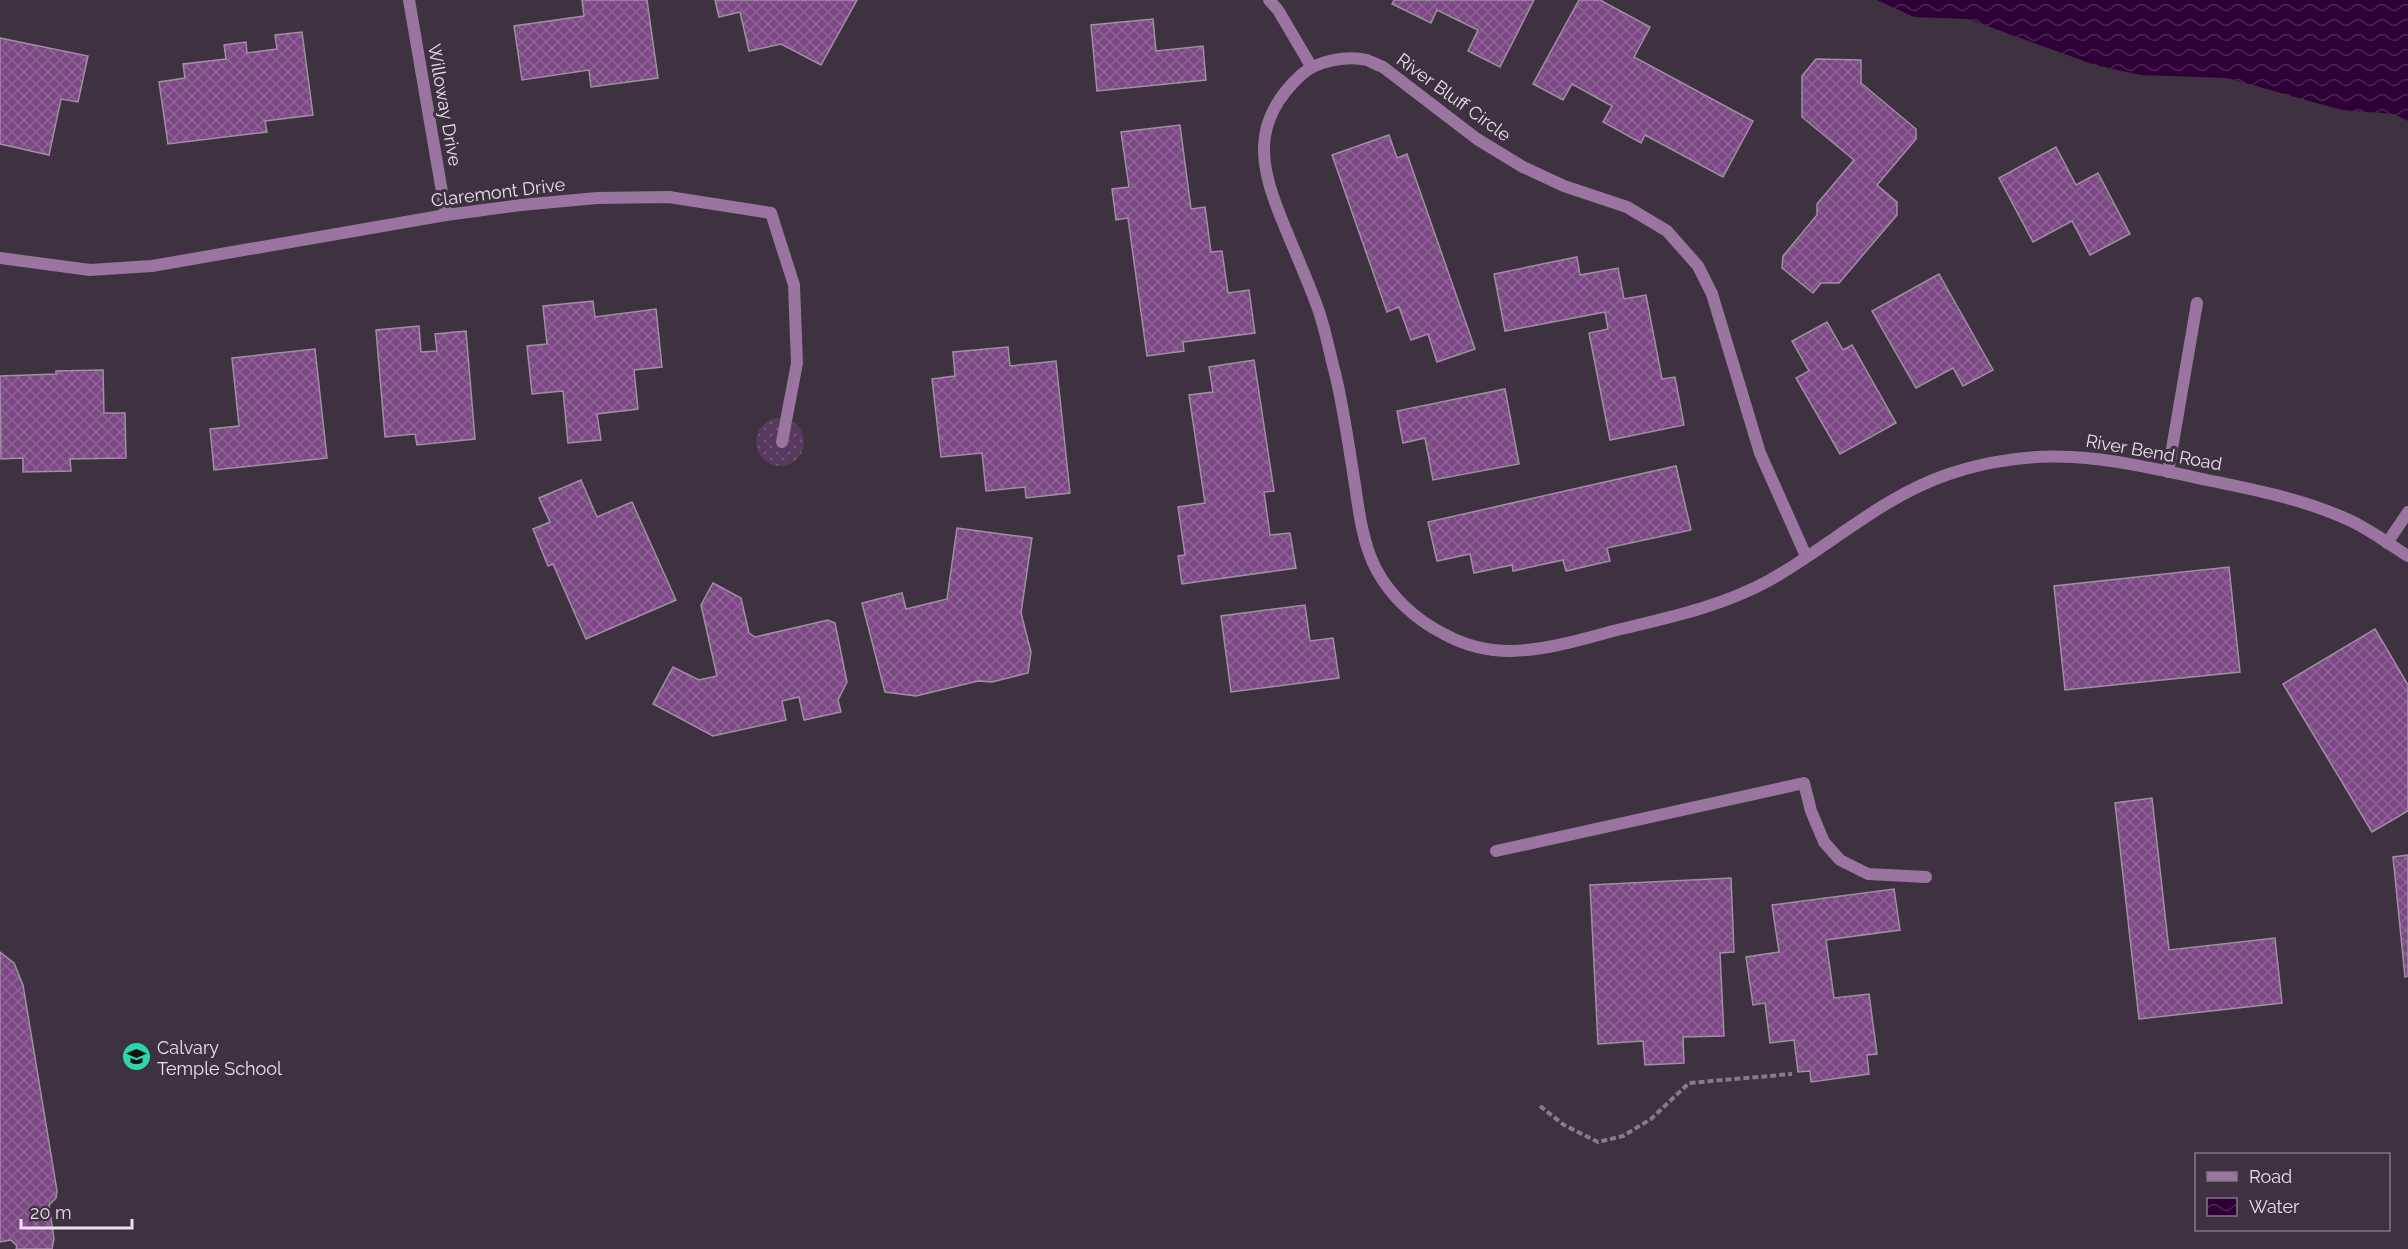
<svg xmlns="http://www.w3.org/2000/svg" width="2408" height="1249" viewBox="0 0 2408 1249" font-family="Raleway,sans-serif">
  <style>
    .grass { fill: url(#grass-dots) }
    .water { fill: url(#water-waves) }
    .building { fill: url(#building-cross-hatch); stroke: #9f90a2; stroke-width: 1.5 }
    .lines { fill: none; stroke-linecap: round; stroke-linejoin: round }
    .path { stroke: #867b88; stroke-width: 4; stroke-dasharray: 6 3; stroke-linecap: butt }
    .service { stroke: #9975a0; stroke-width: 12 }
    .minor { stroke: #9975a0; stroke-width: 12 }
    .labels { text-anchor: middle; dominant-baseline: central; stroke-width: 6; stroke-linejoin: round; paint-order: stroke }
    .street-label { font-size: 18px; fill: #eae1eb; stroke: #3e3140 }
    .poi-label { font-size: 18px; fill: #eae1eb; stroke: #3e3140; text-anchor: start }
  </style>
  <defs>
    <pattern id="grass-dots" width="8" height="8" patternUnits="userSpaceOnUse" patternTransform="scale(1.5)"><rect width="8" height="8" fill="#583a5e"/><path d="M2 2h.1M6 6h.1" fill="none" stroke="#705675" stroke-width="1.8" stroke-linecap="round"/></pattern>
    <pattern id="water-waves" width="16" height="10" patternUnits="userSpaceOnUse" patternTransform="scale(1.5)"><rect width="16" height="10" fill="#2f0038"/><path d="M0 5q4-4 8 0t8 0" fill="none" stroke="#4d2555"/></pattern>
    <pattern id="building-cross-hatch" width="8" height="8" patternUnits="userSpaceOnUse" patternTransform="scale(1.5)"><rect width="8" height="8" fill="#7c4985"/><path d="M0 0l8 8M0 8l8-8" fill="none" stroke="#8f6396"/></pattern>
  </defs>
  <rect width="100%" height="100%" fill="#3e3140"/>
  <!-- grass -->
  <circle class="grass" cx="780" cy="442" r="24"/>
  <!-- water -->
  <path class="water" d="M 1877,0 L 2408,0 L 2408,121 L 2394,114 L 2342,110 L 2227,78 L 2141,75 L 2095,65 L 1968,19 L 1914,17 Z"/>
  <!-- building -->
  <g class="building">
    <path d="M 582,0 L 647,0 L 658,78 L 591,87 L 589,70 L 522,80 L 514,26 L 584,16 Z"/>
    <path d="M 715,0 L 857,0 L 821,65 L 781,44 L 749,51 L 740,12 L 719,17 Z"/>
    <path d="M 1394,0 L 1534,0 L 1500,67 L 1468,51 L 1478,30 L 1437,10 L 1431,23 L 1392,4 Z"/>
    <path d="M 1579,0 L 1600,0 L 1650,27 L 1634,57 L 1753,121 L 1723,177 L 1645,135 L 1641,143 L 1603,122 L 1612,106 L 1572,84 L 1563,100 L 1533,84 Z"/>
    <path d="M 1153,19 L 1156,51 L 1203,46 L 1206,80 L 1097,91 L 1091,25 Z"/>
    <path d="M 302,32 L 313,115 L 265,121 L 267,132 L 168,144 L 159,82 L 185,78 L 183,64 L 226,59 L 224,45 L 246,42 L 247,53 L 277,49 L 275,35 Z"/>
    <path d="M 0,38 L 88,56 L 78,102 L 61,99 L 49,155 L 0,144 Z"/>
    <path d="M 1816,59 L 1861,60 L 1861,83 L 1916,129 L 1916,139 L 1877,185 L 1897,202 L 1897,215 L 1839,283 L 1821,283 L 1813,293 L 1782,268 L 1783,256 L 1817,215 L 1817,204 L 1854,160 L 1802,117 L 1802,76 Z"/>
    <path d="M 1180,125 L 1191,209 L 1205,207 L 1211,252 L 1222,251 L 1228,293 L 1249,290 L 1255,333 L 1183,342 L 1184,351 L 1147,356 L 1128,218 L 1116,220 L 1112,189 L 1129,187 L 1121,132 Z"/>
    <path d="M 1389,135 L 1397,158 L 1407,154 L 1475,349 L 1437,362 L 1428,334 L 1411,340 L 1399,307 L 1387,312 L 1332,155 Z"/>
    <path d="M 2056,147 L 2076,185 L 2098,173 L 2130,234 L 2090,255 L 2072,221 L 2033,242 L 1999,178 Z"/>
    <path d="M 1577,257 L 1580,275 L 1618,268 L 1624,299 L 1646,295 L 1662,379 L 1675,377 L 1684,425 L 1610,440 L 1589,333 L 1608,329 L 1605,312 L 1505,331 L 1494,274 Z"/>
    <path d="M 1939,274 L 1993,370 L 1963,386 L 1953,368 L 1916,388 L 1872,311 Z"/>
    <path d="M 593,301 L 595,317 L 656,309 L 662,367 L 634,370 L 638,409 L 597,414 L 601,440 L 568,443 L 563,391 L 532,394 L 527,346 L 547,344 L 543,306 Z"/>
    <path d="M 1827,322 L 1843,350 L 1852,345 L 1896,423 L 1840,454 L 1796,378 L 1809,371 L 1792,341 Z"/>
    <path d="M 419,326 L 421,352 L 437,351 L 435,334 L 466,331 L 475,439 L 417,445 L 415,434 L 385,437 L 376,330 Z"/>
    <path d="M 1008,347 L 1010,366 L 1056,361 L 1070,493 L 1026,498 L 1025,487 L 986,491 L 982,453 L 941,457 L 932,379 L 955,376 L 953,352 Z"/>
    <path d="M 315,349 L 327,458 L 214,470 L 210,429 L 239,426 L 232,358 Z"/>
    <path d="M 1254,360 L 1274,491 L 1264,492 L 1270,535 L 1290,533 L 1296,568 L 1182,584 L 1178,556 L 1185,555 L 1178,507 L 1205,503 L 1189,395 L 1213,392 L 1209,367 Z"/>
    <path d="M 103,370 L 104,413 L 125,413 L 126,458 L 70,459 L 71,471 L 23,472 L 23,458 L 1,459 L 0,376 L 56,374 L 56,371 Z"/>
    <path d="M 1505,389 L 1519,464 L 1433,480 L 1425,438 L 1403,443 L 1397,411 Z"/>
    <path d="M 1676,466 L 1691,530 L 1607,548 L 1610,561 L 1566,571 L 1563,560 L 1513,571 L 1512,565 L 1474,573 L 1470,554 L 1437,561 L 1428,522 Z"/>
    <path d="M 581,480 L 597,517 L 632,502 L 676,600 L 586,639 L 553,564 L 548,566 L 533,529 L 550,522 L 539,498 Z"/>
    <path d="M 957,528 L 1032,538 L 1021,613 L 1031,652 L 1028,673 L 992,682 L 978,681 L 916,696 L 885,692 L 862,603 L 902,593 L 906,609 L 947,599 Z"/>
    <path d="M 2229,567 L 2240,672 L 2065,690 L 2054,586 Z"/>
    <path d="M 713,583 L 741,598 L 749,633 L 755,637 L 828,620 L 835,623 L 847,682 L 838,700 L 841,712 L 804,720 L 799,697 L 782,701 L 786,720 L 713,736 L 653,704 L 673,667 L 699,680 L 717,676 L 701,605 Z"/>
    <path d="M 1305,605 L 1310,641 L 1333,638 L 1339,678 L 1231,692 L 1221,616 Z"/>
    <path d="M 2375,629 L 2408,685 L 2408,811 L 2372,832 L 2283,684 Z"/>
    <path d="M 2152,798 L 2169,950 L 2275,938 L 2282,1003 L 2139,1019 L 2115,803 Z"/>
    <path d="M 2408,855 L 2408,976 L 2405,977 L 2393,857 Z"/>
    <path d="M 1731,878 L 1734,952 L 1720,953 L 1724,1036 L 1683,1037 L 1684,1063 L 1645,1065 L 1643,1041 L 1598,1044 L 1590,885 Z"/>
    <path d="M 1894,889 L 1900,930 L 1826,940 L 1834,998 L 1869,994 L 1877,1054 L 1867,1055 L 1869,1074 L 1811,1082 L 1810,1071 L 1798,1072 L 1794,1040 L 1770,1043 L 1765,1003 L 1753,1005 L 1746,957 L 1779,952 L 1772,905 Z"/>
    <path d="M 0,952 L 14,963 L 23,985 L 57,1191 L 56,1198 L 49,1205 L 54,1239 L 52,1249 L 16,1249 L 17,1246 L 11,1240 L 0,1242 Z"/>
  </g>
  <g class="lines">
    <!-- path -->
    <path class="path" d="M 1540,1106 L 1564,1125 L 1598,1142 L 1623,1136 L 1651,1119 L 1689,1083 L 1792,1074"/>
    <!-- service -->
    <path class="service" d="M 1496,851 L 1804,783 L 1811,811 L 1824,842 L 1840,860 L 1868,874 L 1926,877"/>
    <!-- minor -->
    <g class="minor">
      <path d="M 409,0 L 446,215"/>
      <path d="M 1269,0 L 1278,10 L 1311,66"/>
      <path d="M 0,258 L 90,270 L 152,266 L 446,215 L 521,205 L 597,198 L 669,197 L 771,213 L 794,285 L 797,363 L 782,442"/>
      <path d="M 2168,472 L 2197,303"/>
      <path d="M 2387,543 L 2408,512"/>
      <path d="M 1806,556 L 1760,453 L 1712,294 L 1698,266 L 1667,231 L 1627,207 L 1564,186 L 1523,167 L 1477,139 L 1383,67 C 1377,65 1372,62 1367,60 C 1347,55 1316,61 1301,75 C 1249,123 1260,167 1284,225 C 1295,252 1307,279 1317,306 C 1325,327 1329,351 1335,373 C 1344,410 1349,448 1355,485 C 1359,513 1363,544 1376,569 C 1391,597 1416,620 1444,634 C 1464,645 1488,651 1511,651 C 1546,650 1580,640 1613,631 C 1667,618 1721,607 1770,580 C 1830,546 1883,496 1949,474 C 2043,442 2114,460 2207,480 C 2255,490 2303,499 2349,520 C 2369,529 2389,544 2408,556"/>
    </g>
  </g>
  <!-- icons -->
  <defs>
    <symbol id="school-disc" viewBox="-11 -11 22 22"><circle r="9.5" fill="#2cd5ab" stroke="#3e3140"/><path d="M0-5L7-2L0 1L-7-2ZM-4 1L0 2.5L4 1V4Q0 6-4 4Z" fill="#111"/></symbol>
  </defs>
  <g fill-rule="evenodd">
    <use href="#school-disc" x="120" y="1040" width="33" height="33"/>
  </g>
  <g class="labels">
    <!-- street labels -->
    <g class="street-label">
      <text transform="translate(1454 97) rotate(36)">River Bluff Circle</text>
      <text transform="translate(445 105) rotate(80)">Willoway Drive</text>
      <text transform="translate(498 192) rotate(-7)">Claremont Drive</text>
      <text transform="translate(2154 452) rotate(10)">River Bend Road</text>
    </g>
    <!-- poi labels -->
    <g class="poi-label">
      <text x="157" y="1047">Calvary<tspan x="157" dy="21">Temple School</tspan></text>
    </g>
  </g>
  <!-- legend -->
  <rect x="2195" y="1153" width="195" height="78" fill="#3e3140" stroke="#837784" stroke-width="1.5"/>
  <rect x="2207" y="1172" width="30" height="9" fill="#9975a0" stroke="#837784" stroke-width="1.5"/>
  <text x="2249" y="1183" font-size="18" fill="#eae1eb">Road</text>
  <rect x="2207" y="1198" width="30" height="18" fill="url(#water-waves)" stroke="#837784" stroke-width="1.5"/>
  <text x="2249" y="1213" font-size="18" fill="#eae1eb">Water</text>
  <!-- scale -->
  <path d="M21 1219v9h111v-9" fill="none" stroke="#eae1eb" stroke-width="3"/>
  <text x="30" y="1219" font-size="18" fill="#eae1eb" stroke="#3e3140" stroke-width="4.5" paint-order="stroke">20 m</text>
</svg>
